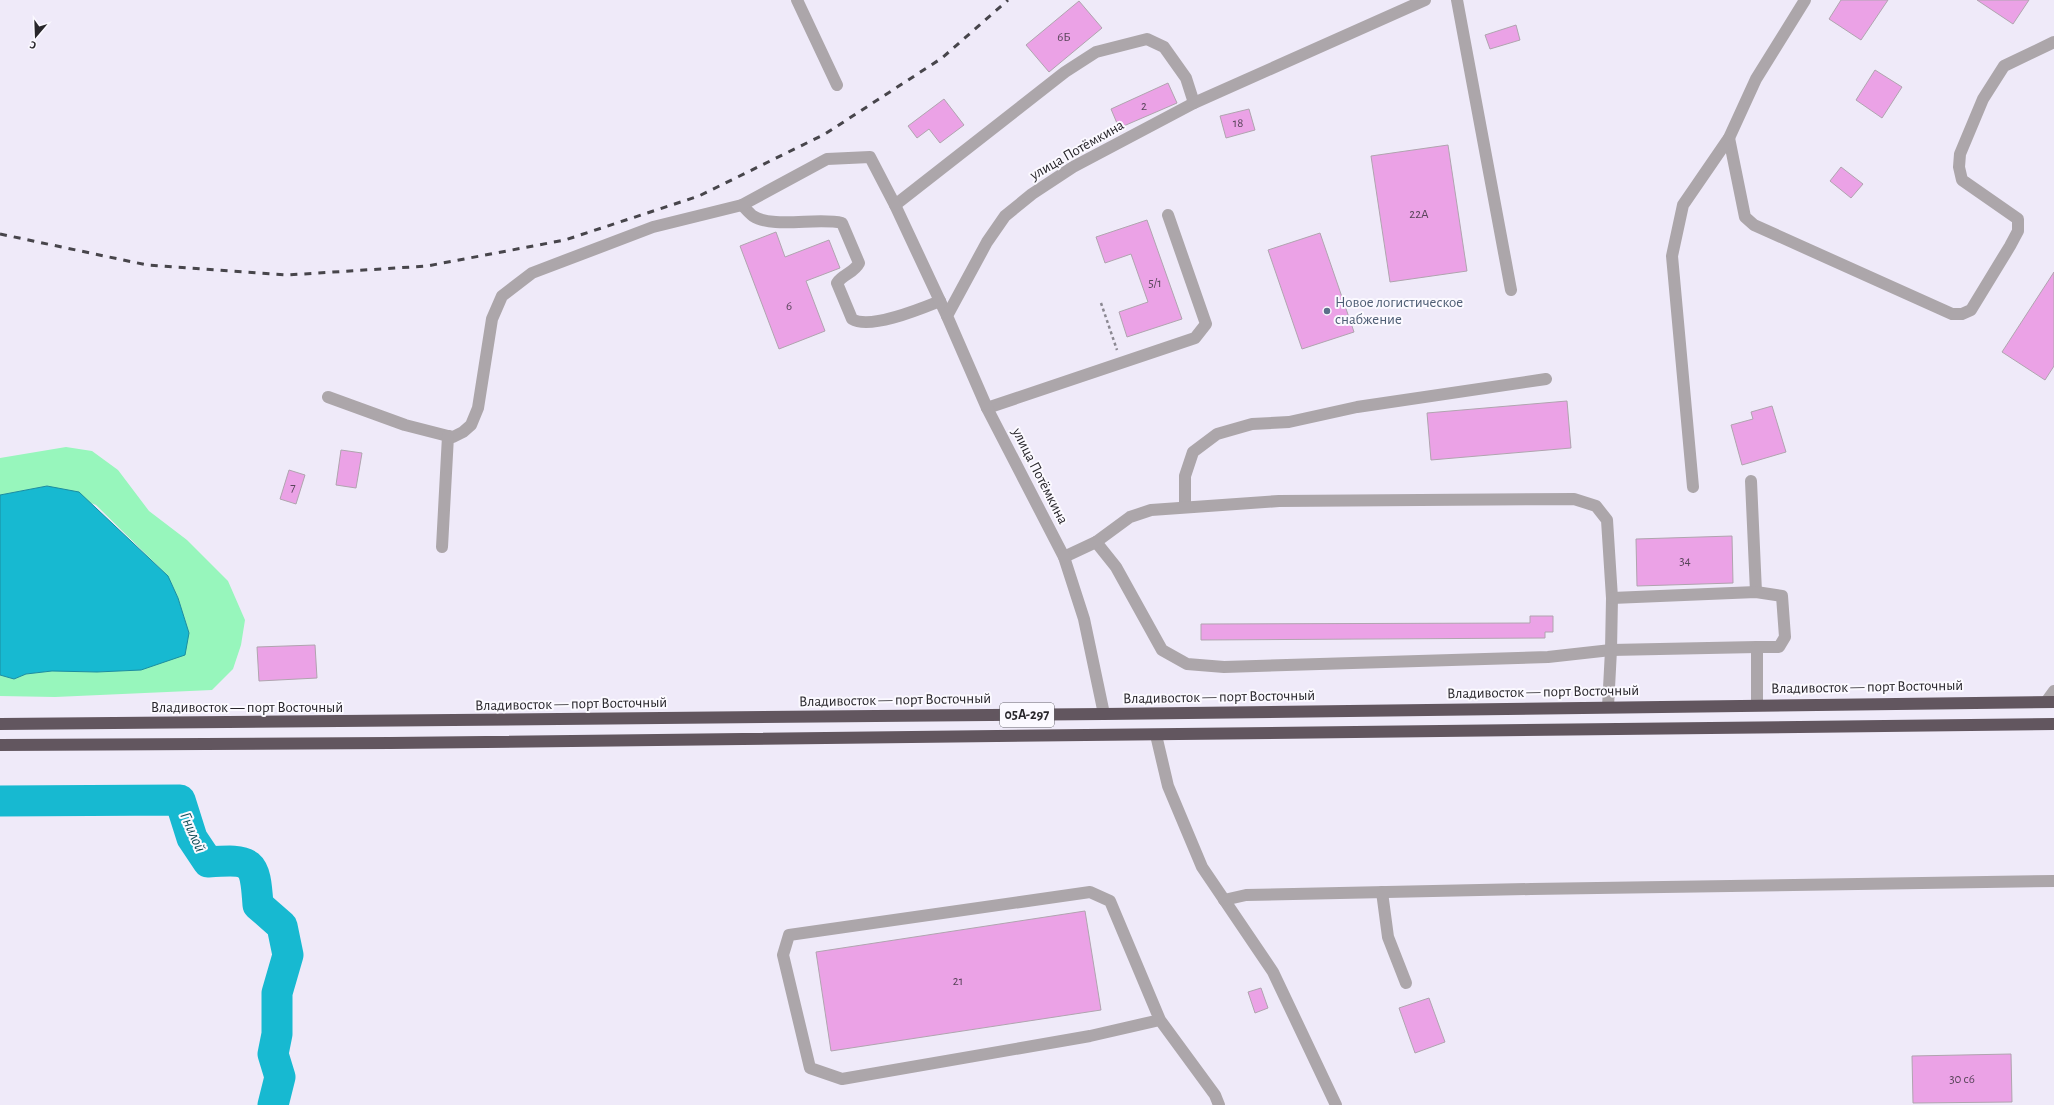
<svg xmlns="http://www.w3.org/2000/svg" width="2054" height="1105" viewBox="0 0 2054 1105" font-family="'Alegreya Sans',sans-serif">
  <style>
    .green { fill: #97f6bc }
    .water { fill: #17b9d1; stroke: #1c8d9f }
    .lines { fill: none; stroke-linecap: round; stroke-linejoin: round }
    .river { stroke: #17b9d1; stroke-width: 31 }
    .building { fill: #eba2e6; stroke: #b0a4af }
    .path { stroke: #8b8892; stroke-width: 2.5; stroke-dasharray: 3 3; stroke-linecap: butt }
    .minor { stroke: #aca6aa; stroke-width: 12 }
    .highway { stroke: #62565f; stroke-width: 12 }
    .rail { stroke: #47454b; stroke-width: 3; stroke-dasharray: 7 7; stroke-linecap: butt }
    .service-dot { fill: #5c6f8a; stroke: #fbf9ff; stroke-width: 1.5 }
    .labels { text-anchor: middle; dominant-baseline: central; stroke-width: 4; stroke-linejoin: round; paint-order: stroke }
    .number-label { font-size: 13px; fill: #59455a }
    .shield { fill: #fbf9ff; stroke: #67656b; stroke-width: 1 }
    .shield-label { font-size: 14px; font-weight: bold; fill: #28262b }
    .street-label { font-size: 15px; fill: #28262b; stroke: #fbf9ff }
    .service-label { font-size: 15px; fill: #4e5e75; stroke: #fbf9ff; text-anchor: start }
    .water-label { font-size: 16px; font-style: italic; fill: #134f59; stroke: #fbf9ff }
  </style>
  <rect width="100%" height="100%" fill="#efeaf9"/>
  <!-- green -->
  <path class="green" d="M 66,447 L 92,451 L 118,470 L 149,511 L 187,540 L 228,581 L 245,620 L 241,645 L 233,669 L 212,690 L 55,697 L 0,696 L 0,675 L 14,679 L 26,674 L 52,671 L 97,672 L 141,670 L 189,633 L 178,598 L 168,576 L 96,505 L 47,486 L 0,495 L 0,458 Z"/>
  <!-- water -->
  <path class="water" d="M 47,486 L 79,492 L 168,576 L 178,598 L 189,633 L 185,655 L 141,670 L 97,672 L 52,671 L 26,674 L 14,679 L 0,675 L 0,495 Z"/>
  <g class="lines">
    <!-- river -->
    <path class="river" d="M 0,801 L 180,800 L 192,838 L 208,862 C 252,859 255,860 258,905 L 282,926 L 288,955 L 277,993 L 277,1034 L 273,1054 L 280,1077 L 273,1105"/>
  </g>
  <!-- building -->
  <g class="building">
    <path d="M 1841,0 L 1888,0 L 1861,40 L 1829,19 Z"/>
    <path d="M 1977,0 L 2029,0 L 2013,24 Z"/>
    <path d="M 1079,1 L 1102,28 L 1049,72 L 1026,45 Z"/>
    <path d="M 1516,25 L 1520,40 L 1490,49 L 1485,35 Z"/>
    <path d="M 1875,70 L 1902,87 L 1882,118 L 1856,100 Z"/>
    <path d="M 1168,83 L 1177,103 L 1119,128 L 1111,109 Z"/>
    <path d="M 944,99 L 964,125 L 940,143 L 929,129 L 917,138 L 908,126 Z"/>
    <path d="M 1249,109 L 1255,130 L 1226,138 L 1220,116 Z"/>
    <path d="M 1448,145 L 1467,271 L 1390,282 L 1371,156 Z"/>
    <path d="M 1841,167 L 1863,184 L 1851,198 L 1830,181 Z"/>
    <path d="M 1147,220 L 1182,319 L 1127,337 L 1119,312 L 1148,302 L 1131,254 L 1105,263 L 1096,237 Z"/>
    <path d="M 776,232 L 785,257 L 829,240 L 840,268 L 806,281 L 825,331 L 779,349 L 740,246 Z"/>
    <path d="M 1320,233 L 1354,332 L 1302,349 L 1268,250 Z"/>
    <path d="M 2054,272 L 2054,366 L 2045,380 L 2002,352 Z"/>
    <path d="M 1567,401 L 1571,448 L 1431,460 L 1427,413 Z"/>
    <path d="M 1772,406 L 1786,452 L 1742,465 L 1731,425 L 1753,419 L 1751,412 Z"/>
    <path d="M 341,450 L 362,453 L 356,488 L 336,485 Z"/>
    <path d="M 289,470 L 305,475 L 296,504 L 280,499 Z"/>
    <path d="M 1732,536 L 1733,583 L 1637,586 L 1636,539 Z"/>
    <path d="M 1530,616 L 1553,616 L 1553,632 L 1545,632 L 1545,638 L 1201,640 L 1201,624 L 1530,623 Z"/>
    <path d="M 315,645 L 317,678 L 259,681 L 257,647 Z"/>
    <path d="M 1085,911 L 1101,1010 L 831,1051 L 816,952 Z"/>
    <path d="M 1261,988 L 1268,1008 L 1255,1013 L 1248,992 Z"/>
    <path d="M 1429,998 L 1445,1042 L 1415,1053 L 1399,1008 Z"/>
    <path d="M 2011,1054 L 2012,1102 L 1913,1103 L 1912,1056 Z"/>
  </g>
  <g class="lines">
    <!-- path -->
    <path class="path" d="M 1101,303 L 1117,350"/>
    <!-- minor -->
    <g class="minor">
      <path d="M 797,0 L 837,85"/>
      <path d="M 1457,0 L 1511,290"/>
      <path d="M 1729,138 L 1745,217 L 1754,225 L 1952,314 L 1962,314 L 1971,310 L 2010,246 L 2018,231 L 2018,219 L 1962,180 L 1959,167 L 1960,154 L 1983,99 L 2004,66 L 2054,42"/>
      <path d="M 742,205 C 745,208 749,213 753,216 C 773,229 818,217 842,223 L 859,263 C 854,273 843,274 837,283 L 852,319 C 870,330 920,309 940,301"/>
      <path d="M 895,205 L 1065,72 L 1096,52 L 1147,39 L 1164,47 L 1186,78 L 1194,103"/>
      <path d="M 328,397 L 405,425 L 448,436 L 453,437 L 463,432 L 471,425 L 478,408 L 492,319 L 502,296 L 532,273 L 653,227 L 742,205 L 827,159 L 870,157 L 895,205 L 947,316"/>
      <path d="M 987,408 L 1195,338 L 1206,324 L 1168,215"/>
      <path d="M 1751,481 L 1756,592"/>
      <path d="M 1693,487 L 1672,256 L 1683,205 L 1729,138 L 1756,79 L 1805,0"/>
      <path d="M 1185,507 L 1185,476 L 1193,452 L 1217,434 L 1252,424 L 1289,422 L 1357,407 L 1546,379"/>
      <path d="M 1096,542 L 1116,567 L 1162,650 L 1187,664 L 1224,667 L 1548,657 L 1611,650 L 1757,647"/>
      <path d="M 442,547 L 448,436"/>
      <path d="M 1064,557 L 1096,542 L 1130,517 L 1151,510 L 1279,501 L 1574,499 L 1596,506 L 1607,520 L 1612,598 L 1611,650 L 1608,707"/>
      <path d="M 1612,598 L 1756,592 L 1782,596 L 1785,637 L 1779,647 L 1757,647 L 1757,704"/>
      <path d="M 2046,702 L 2054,691"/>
      <path d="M 1104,714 L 1084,619 L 1064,557 L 987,408 L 947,316 L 987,242 L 1005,216 L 1032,194 L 1073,167 L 1194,103 L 1425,0"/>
      <path d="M 1156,735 L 1168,786 L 1202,867 L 1273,972 L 1336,1105"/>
      <path d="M 1382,892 L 1388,937 L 1406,983"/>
      <path d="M 1224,900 L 1246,895 L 1531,889 L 2054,881"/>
      <path d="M 1160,1020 L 1090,1036 L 842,1079 L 810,1068 L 783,955 L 789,935 L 1090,892 L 1110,901 L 1160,1020 L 1215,1095 L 1219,1105"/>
    </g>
    <!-- highway -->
    <g class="highway">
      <path d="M 0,724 L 1104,714 L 2054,702"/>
      <path d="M 0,745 L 390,743 L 2054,724"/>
    </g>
    <!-- rail -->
    <path class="rail" d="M 0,234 L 147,265 L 287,275 L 427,266 L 565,240 L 699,196 L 825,134 L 942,58 L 1008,0"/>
  </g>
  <!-- markers -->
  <circle class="service-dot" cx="1327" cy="311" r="4"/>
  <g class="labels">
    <!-- number labels -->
    <g class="number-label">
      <text x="1064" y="37">6Б</text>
      <text x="1144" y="106">2</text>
      <text x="1238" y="123">18</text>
      <text x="1419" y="214">22А</text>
      <text x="1155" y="283">5/1</text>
      <text x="789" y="306">6</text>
      <text x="293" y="487">7</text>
      <text x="1685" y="561">34</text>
      <text x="958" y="981">21</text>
      <text x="1962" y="1079">30 с6</text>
    </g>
    <!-- shield labels -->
    <rect class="shield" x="1000" y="703" width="54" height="24" rx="3"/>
    <g class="shield-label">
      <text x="1027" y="715">05А-297</text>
    </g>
    <!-- street labels -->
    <g class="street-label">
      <text transform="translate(1077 150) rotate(-30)">улица Потёмкина</text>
      <text transform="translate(1040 476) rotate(63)">улица Потёмкина</text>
      <text transform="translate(1867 687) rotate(-1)">Владивосток — порт Восточный</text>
      <text transform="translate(1543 692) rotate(-1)">Владивосток — порт Восточный</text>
      <text transform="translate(1219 697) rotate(-1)">Владивосток — порт Восточный</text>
      <text transform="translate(895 700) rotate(-1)">Владивосток — порт Восточный</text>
      <text transform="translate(571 704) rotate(-1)">Владивосток — порт Восточный</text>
      <text x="247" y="707">Владивосток — порт Восточный</text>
    </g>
    <!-- service labels -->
    <g class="service-label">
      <text x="1335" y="302">Новое логистическое<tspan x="1335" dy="17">снабжение</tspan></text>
    </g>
    <!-- water labels -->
    <g class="water-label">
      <text transform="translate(193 832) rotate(66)">Гнилой</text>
    </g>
  </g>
  <!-- north arrow -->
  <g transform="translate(36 36) rotate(199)" stroke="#fbf9ff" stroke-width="3" paint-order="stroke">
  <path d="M0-3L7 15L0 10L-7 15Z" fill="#28262b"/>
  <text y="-6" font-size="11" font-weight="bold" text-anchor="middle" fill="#28262b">С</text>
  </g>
</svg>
